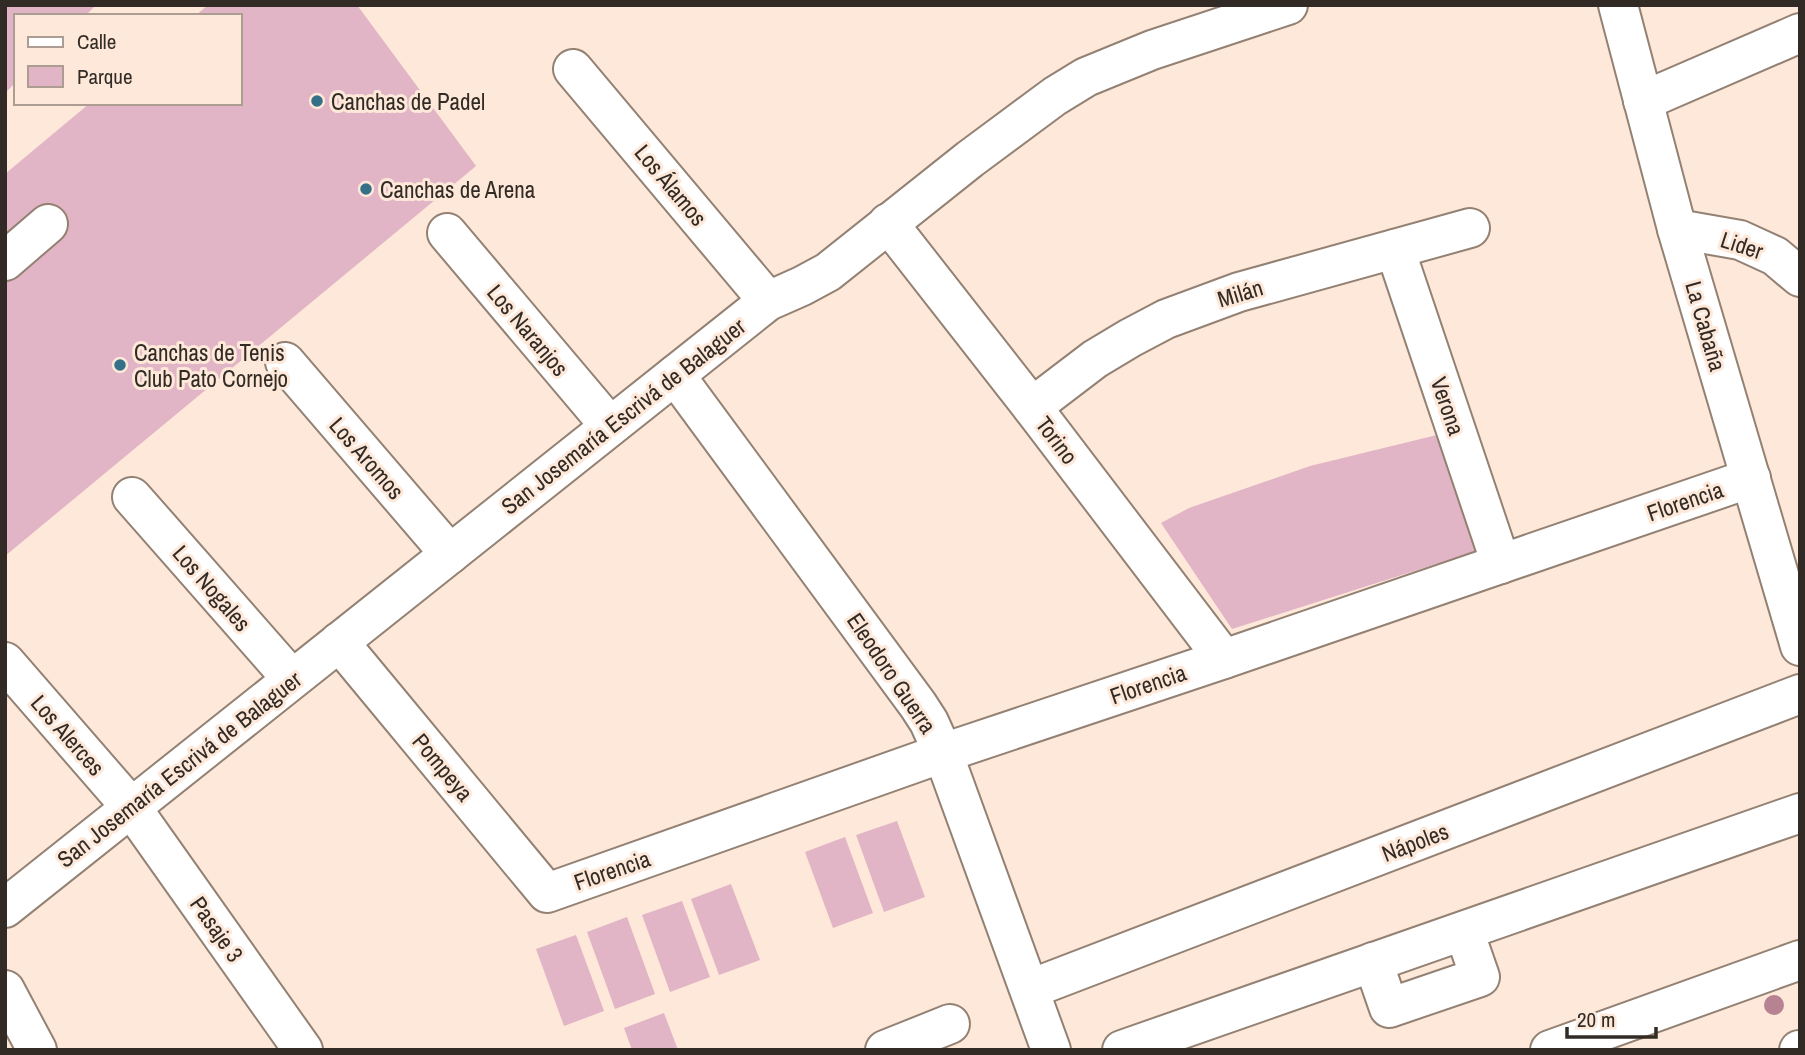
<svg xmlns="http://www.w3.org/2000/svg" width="1805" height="1055" viewBox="0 0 1805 1055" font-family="'Archivo Narrow',sans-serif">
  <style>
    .green { fill: #e1b4c6 }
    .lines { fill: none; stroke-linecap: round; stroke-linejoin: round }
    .minor-casing { stroke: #938173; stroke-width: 42 }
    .major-casing { stroke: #938173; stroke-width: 42 }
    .minor { stroke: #fff; stroke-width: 38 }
    .major { stroke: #fff; stroke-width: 38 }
    .tree { fill: #b78291 }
    .poi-dot { fill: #347087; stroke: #fde8d9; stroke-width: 2.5 }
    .labels { text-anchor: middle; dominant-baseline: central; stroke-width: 6; stroke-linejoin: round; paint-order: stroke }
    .poi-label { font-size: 23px; fill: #322b25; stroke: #fde8d9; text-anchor: start }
    .street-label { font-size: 23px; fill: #322b25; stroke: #fde8d9 }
  </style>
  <rect width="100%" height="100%" fill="#fde8d9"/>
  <!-- green -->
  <g class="green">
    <path d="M 5,5 L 96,5 L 85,16 L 16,16 L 16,82 L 5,93 Z"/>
    <path d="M 208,5 L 357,5 L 476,166 L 5,556 L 5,174 L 90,103 L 240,103 L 240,16 L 195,16 Z"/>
    <path d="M 1441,434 L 1477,551 L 1232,629 L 1161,523 L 1189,508 L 1310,466 Z"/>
    <path d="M 897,821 L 925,897 L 884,912 L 856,835 Z"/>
    <path d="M 845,837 L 873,913 L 833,928 L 805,852 Z"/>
    <path d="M 731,884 L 760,960 L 719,975 L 691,899 Z"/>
    <path d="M 682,901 L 710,977 L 670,992 L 642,915 Z"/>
    <path d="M 627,917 L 655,994 L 615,1009 L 587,932 Z"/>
    <path d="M 576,935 L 604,1011 L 564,1026 L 536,949 Z"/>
    <path d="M 664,1013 L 678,1050 L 632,1050 L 624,1028 Z"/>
  </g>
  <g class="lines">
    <defs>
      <g id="minor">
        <path d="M 1618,5 L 1677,229 L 1800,646"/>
        <path d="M 573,69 L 768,301"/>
        <path d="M 1643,101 L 1800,33"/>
        <path d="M 888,223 L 1032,407 L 1224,659"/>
        <path d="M 1677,229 L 1740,240 L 1775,256 L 1800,277"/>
        <path d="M 447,233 L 610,426"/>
        <path d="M 1395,249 L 1501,564"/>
        <path d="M 5,261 L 48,224"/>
        <path d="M 285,362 L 450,554"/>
        <path d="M 675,375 L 918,705 L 929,722 L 943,753 L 1051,1050"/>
        <path d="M 1032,407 L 1095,359 L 1130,338 L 1166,319 L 1239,292 L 1470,228"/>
        <path d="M 132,497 L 292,679"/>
        <path d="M 339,642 L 547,893 L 943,753 L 1224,659 L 1751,478"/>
        <path d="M 5,662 L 131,807 L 303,1050"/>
        <path d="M 5,908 L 768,301 L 802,286 L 828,272 L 970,159 L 1055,96 L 1086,77 L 1152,50 L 1288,5"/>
        <path d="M 1373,962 L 1389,1008 L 1480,977 L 1464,931"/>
        <path d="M 1030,989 L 1800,694"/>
        <path d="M 5,990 L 37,1050"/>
        <path d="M 885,1050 L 950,1024"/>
        <path d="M 1122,1050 L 1800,813"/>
        <path d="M 1550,1050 L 1800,960"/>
      </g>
      <path id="major" d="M 1799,1050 L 1800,1050"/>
    </defs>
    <!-- minor casing -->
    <use href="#minor" class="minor-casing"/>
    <!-- major casing -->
    <use href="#major" class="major-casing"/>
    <!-- minor -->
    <use href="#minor" class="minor"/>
    <!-- major -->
    <use href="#major" class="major"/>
  </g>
  <!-- trees -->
  <circle class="tree" cx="1774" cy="1005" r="10"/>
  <!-- markers -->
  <g class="poi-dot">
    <circle cx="317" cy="101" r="7"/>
    <circle cx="366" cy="189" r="7"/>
    <circle cx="120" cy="365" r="7"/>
  </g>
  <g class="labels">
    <!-- poi labels -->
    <g class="poi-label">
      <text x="331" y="101">Canchas de Padel</text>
      <text x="380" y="189">Canchas de Arena</text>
      <text x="134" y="352">Canchas de Tenis<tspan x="134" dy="26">Club Pato Cornejo</tspan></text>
    </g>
    <!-- street labels -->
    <g class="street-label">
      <text transform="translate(671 185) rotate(50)">Los Álamos</text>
      <text transform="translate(1742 245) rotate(18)">Lider</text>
      <text transform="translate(1240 293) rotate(-17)">Milán</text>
      <text transform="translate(1706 326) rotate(74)">La Cabaña</text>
      <text transform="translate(528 330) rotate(50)">Los Naranjos</text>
      <text transform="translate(1448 406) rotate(71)">Verona</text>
      <text transform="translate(623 416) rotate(-38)">San Josemaría Escrivá de Balaguer</text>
      <text transform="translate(1057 440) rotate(53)">Torino</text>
      <text transform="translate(367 458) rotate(49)">Los Aromos</text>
      <text transform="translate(1685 501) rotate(-19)">Florencia</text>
      <text transform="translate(212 588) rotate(49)">Los Nogales</text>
      <text transform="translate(892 673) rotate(56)">Eleodoro Guerra</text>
      <text transform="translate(1148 684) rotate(-19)">Florencia</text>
      <text transform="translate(68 735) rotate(49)">Los Alerces</text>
      <text transform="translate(443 767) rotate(50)">Pompeya</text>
      <text transform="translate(179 769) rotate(-38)">San Josemaría Escrivá de Balaguer</text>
      <text transform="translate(1415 842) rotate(-21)">Nápoles</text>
      <text transform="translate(612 870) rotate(-19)">Florencia</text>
      <text transform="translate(217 929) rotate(55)">Pasaje 3</text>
    </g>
  </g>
  <!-- border -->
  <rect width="1805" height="1055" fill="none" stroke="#322b25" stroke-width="14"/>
  <!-- legend -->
  <rect x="14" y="14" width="228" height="91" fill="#fde8d9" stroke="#ac9c91" stroke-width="2"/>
  <rect x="28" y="37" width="35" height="10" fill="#ffffff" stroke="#ac9c91" stroke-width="2"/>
  <text x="77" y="49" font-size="21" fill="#322b25">Calle</text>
  <rect x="28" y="66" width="35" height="21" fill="#e1b4c6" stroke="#ac9c91" stroke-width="2"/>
  <text x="77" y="84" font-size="21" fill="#322b25">Parque</text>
  <!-- scale -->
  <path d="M1567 1027v10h89v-10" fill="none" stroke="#322b25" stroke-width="3.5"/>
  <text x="1577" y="1027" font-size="21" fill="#322b25" stroke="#fde8d9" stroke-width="5" paint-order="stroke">20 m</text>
</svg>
